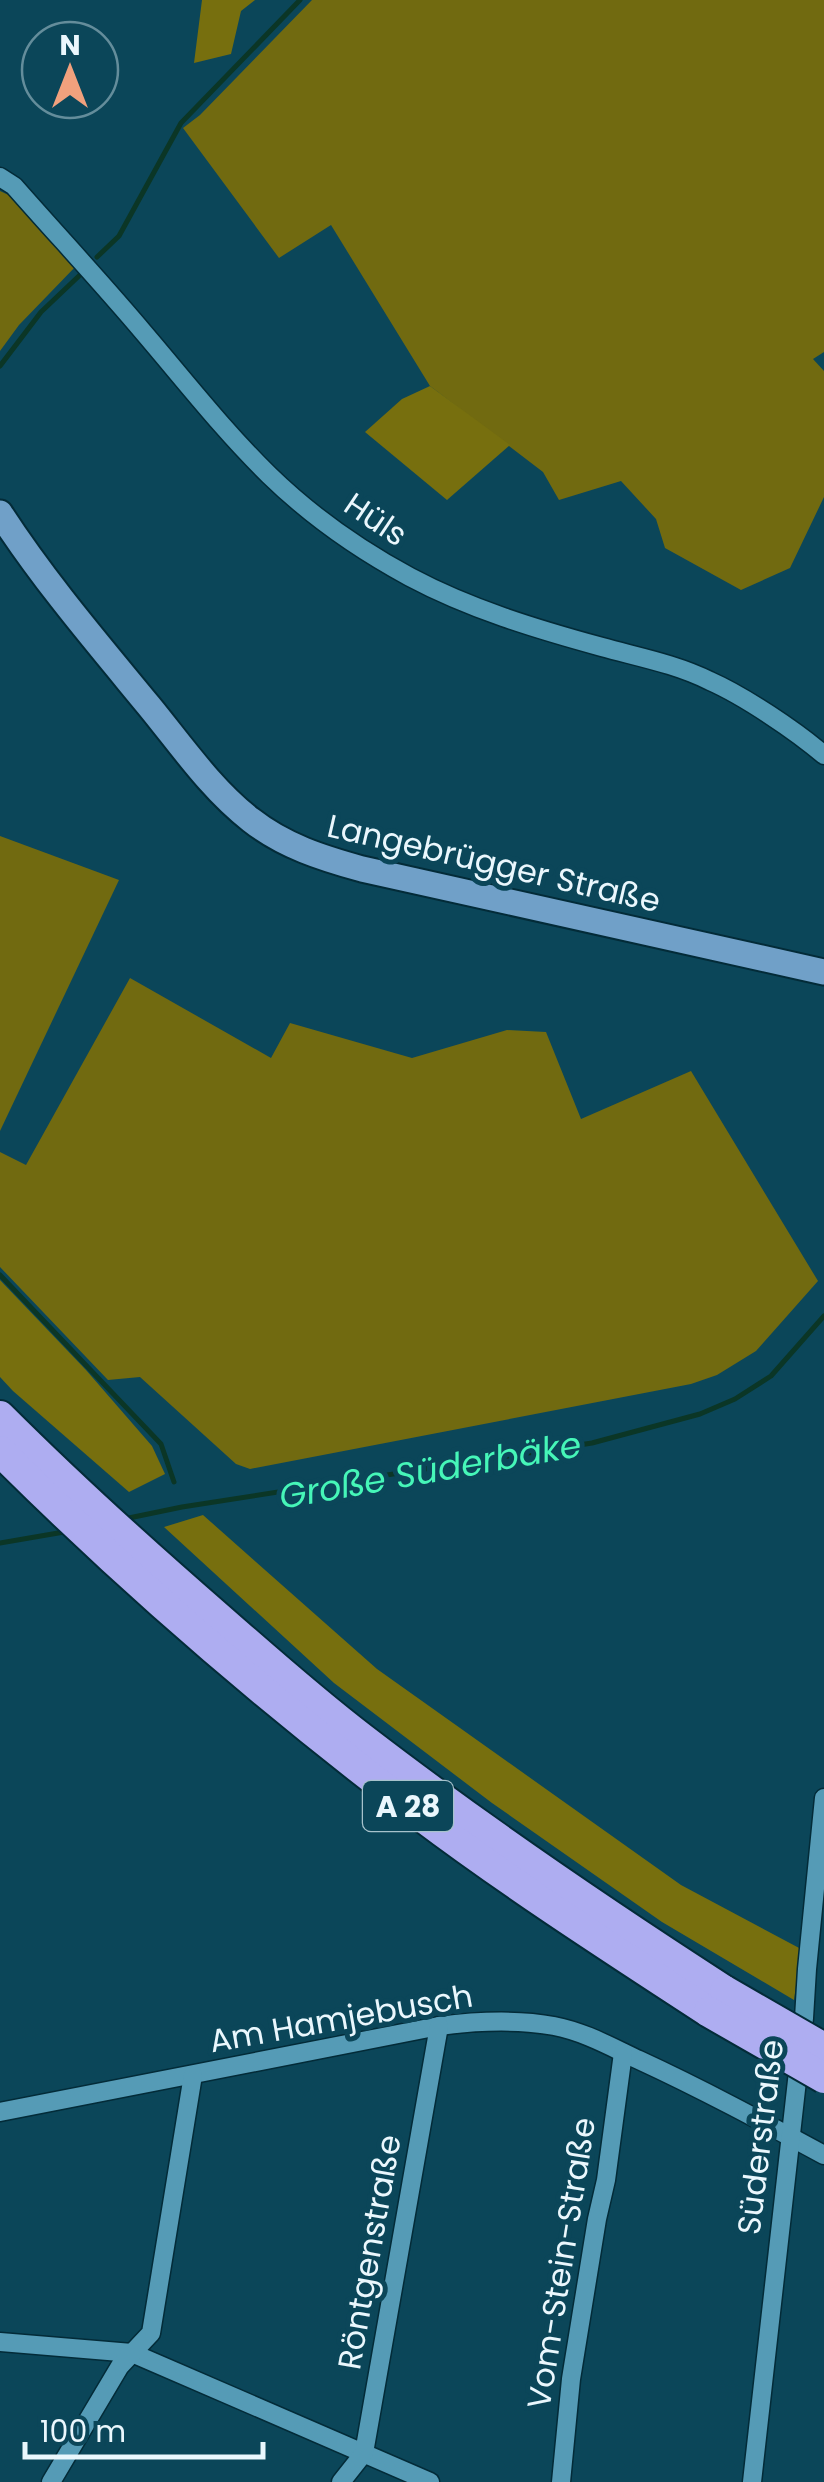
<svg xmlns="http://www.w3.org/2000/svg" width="824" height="2482" viewBox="0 0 824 2482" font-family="Poppins,sans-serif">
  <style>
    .green { fill: #716a10 }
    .forest { fill: #776f0e }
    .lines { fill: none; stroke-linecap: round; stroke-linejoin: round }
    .stream { stroke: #0b3626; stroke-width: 5 }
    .street-casing { stroke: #032b38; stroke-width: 21 }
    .secondary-casing { stroke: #032b38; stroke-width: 29 }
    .highway-casing { stroke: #032b38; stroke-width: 34 }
    .street { stroke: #559bb6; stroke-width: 18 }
    .secondary { stroke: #70a0c8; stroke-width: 25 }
    .highway { stroke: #aeadf1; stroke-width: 30 }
    .highway-bridge-casing { stroke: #032b38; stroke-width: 34; stroke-linecap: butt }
    .highway-bridge { stroke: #aeadf1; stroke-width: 30 }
    .labels { text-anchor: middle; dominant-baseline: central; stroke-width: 10; stroke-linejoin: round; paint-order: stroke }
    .shield { fill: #0b4659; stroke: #a7c2cc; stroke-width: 2.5 }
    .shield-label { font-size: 30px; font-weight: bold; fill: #eaf7fd }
    .street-label { font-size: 32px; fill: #eaf7fd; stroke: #0b4659 }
    .water-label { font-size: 35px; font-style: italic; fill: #46f6b8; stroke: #0b4659 }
  </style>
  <rect width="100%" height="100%" fill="#0b4659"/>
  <!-- green -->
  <g class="green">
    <path d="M 312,0 L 824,0 L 824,352 L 813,359 L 824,371 L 824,497 L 790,568 L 741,590 L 665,548 L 656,519 L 621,481 L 559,500 L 543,472 L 430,386 L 331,225 L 279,258 L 183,128 L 200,115 Z"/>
    <path d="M 0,191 L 15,198 L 77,265 L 19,325 L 0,351 Z"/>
    <path d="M 0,836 L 119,880 L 0,1131 Z"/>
    <path d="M 130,978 L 271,1058 L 290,1023 L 412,1058 L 507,1030 L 546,1032 L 581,1119 L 691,1071 L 818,1281 L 756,1351 L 717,1375 L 691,1384 L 250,1469 L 236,1464 L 140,1377 L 108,1380 L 0,1267 L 0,1152 L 26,1165 Z"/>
  </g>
  <!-- forest -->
  <g class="forest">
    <path d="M 202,0 L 255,0 L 241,11 L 231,54 L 194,63 Z"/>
    <path d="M 430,386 L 510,445 L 447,500 L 365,432 L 402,399 Z"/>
    <path d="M 0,1280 L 86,1370 L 152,1446 L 165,1474 L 129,1492 L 13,1391 L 0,1377 Z"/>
    <path d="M 203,1515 L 377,1669 L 681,1885 L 801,1949 L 794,2000 L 662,1922 L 492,1803 L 334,1683 L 164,1527 Z"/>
  </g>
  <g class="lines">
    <!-- stream -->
    <g class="stream">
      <path d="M 97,257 L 119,236 L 181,123 L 300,0"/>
      <path d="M 0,366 L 41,312 L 81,274"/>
      <path d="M 0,1275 L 161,1444 L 174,1482"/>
      <path d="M 124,1519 L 182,1507 L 592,1443 L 700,1414 L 735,1399 L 771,1376 L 824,1316"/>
      <path d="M 0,1543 L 64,1532"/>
    </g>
    <defs>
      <g id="street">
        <path d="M 0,177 L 14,186 C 57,235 102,283 144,333 C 185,381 224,431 269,475 C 310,515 360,550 410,577 C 470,609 536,629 602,647 C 638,657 676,664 710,681 C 744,696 796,731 824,755"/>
        <path d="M 0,2112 L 439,2026 C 477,2021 516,2019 554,2026 C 585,2032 611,2047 639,2060 C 702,2089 763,2122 824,2155"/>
        <path d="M 0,2342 L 132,2353 L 430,2482"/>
        <path d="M 51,2482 L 120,2366 L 151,2333 L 193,2075"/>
        <path d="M 341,2482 L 364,2453 L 439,2026"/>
        <path d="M 561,2482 L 571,2379 L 597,2219 L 606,2180 L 623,2053"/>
        <path d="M 752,2482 L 804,2018 L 807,1969 L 824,1798"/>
      </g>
      <path id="secondary" d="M 0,513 C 44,581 98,644 149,706 C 181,745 211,789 251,820 C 284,846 322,858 362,869 L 824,972"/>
      <g id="highway">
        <path d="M 0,1416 C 70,1486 143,1552 218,1617 C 266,1659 313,1701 363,1739 C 480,1829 601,1911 725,1991"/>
        <path d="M 0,1451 C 131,1582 272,1703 420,1815 C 513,1885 611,1948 709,2012"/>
      </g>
    </defs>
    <!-- street casing -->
    <use href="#street" class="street-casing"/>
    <!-- secondary casing -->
    <use href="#secondary" class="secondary-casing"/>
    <!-- highway casing -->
    <use href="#highway" class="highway-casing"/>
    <!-- street -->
    <use href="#street" class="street"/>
    <!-- secondary -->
    <use href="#secondary" class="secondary"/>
    <!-- highway -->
    <use href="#highway" class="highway"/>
    <defs>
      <g id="highway-bridge">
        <path d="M 725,1991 L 824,2048"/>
        <path d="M 709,2012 L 824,2078"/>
      </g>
    </defs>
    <!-- highway-bridge casing -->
    <use href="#highway-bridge" class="highway-bridge-casing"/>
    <!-- highway-bridge -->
    <use href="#highway-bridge" class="highway-bridge"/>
  </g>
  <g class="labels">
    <!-- shield labels -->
    <rect class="shield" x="363" y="1781" width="90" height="50" rx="8"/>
    <g class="shield-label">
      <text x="408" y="1806">A 28</text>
    </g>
    <!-- street labels -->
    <g class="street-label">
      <text transform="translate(376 519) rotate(34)">Hüls</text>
      <text transform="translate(494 863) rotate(13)">Langebrügger Straße</text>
      <text transform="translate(341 2018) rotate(-10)">Am Hamjebusch</text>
      <text transform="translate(760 2137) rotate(-83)">Süderstraße</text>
      <text transform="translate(369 2252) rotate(-80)">Röntgenstraße</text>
      <text transform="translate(561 2263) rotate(-81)">Vom-Stein-Straße</text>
    </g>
    <!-- water labels -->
    <g class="water-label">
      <text transform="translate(430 1470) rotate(-10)">Große Süderbäke</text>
    </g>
  </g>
  <!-- north arrow -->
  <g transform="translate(70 70)"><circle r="48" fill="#0b4659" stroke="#648d9b" stroke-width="2.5"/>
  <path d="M0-8L18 38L0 25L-18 38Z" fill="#f1a17d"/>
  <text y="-15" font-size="28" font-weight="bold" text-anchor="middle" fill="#eaf7fd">N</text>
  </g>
  <!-- scale -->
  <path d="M25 2442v15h238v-15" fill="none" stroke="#eaf7fd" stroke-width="5"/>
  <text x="40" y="2442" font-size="30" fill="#eaf7fd" stroke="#0b4659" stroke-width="8" paint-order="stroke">100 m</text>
</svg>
